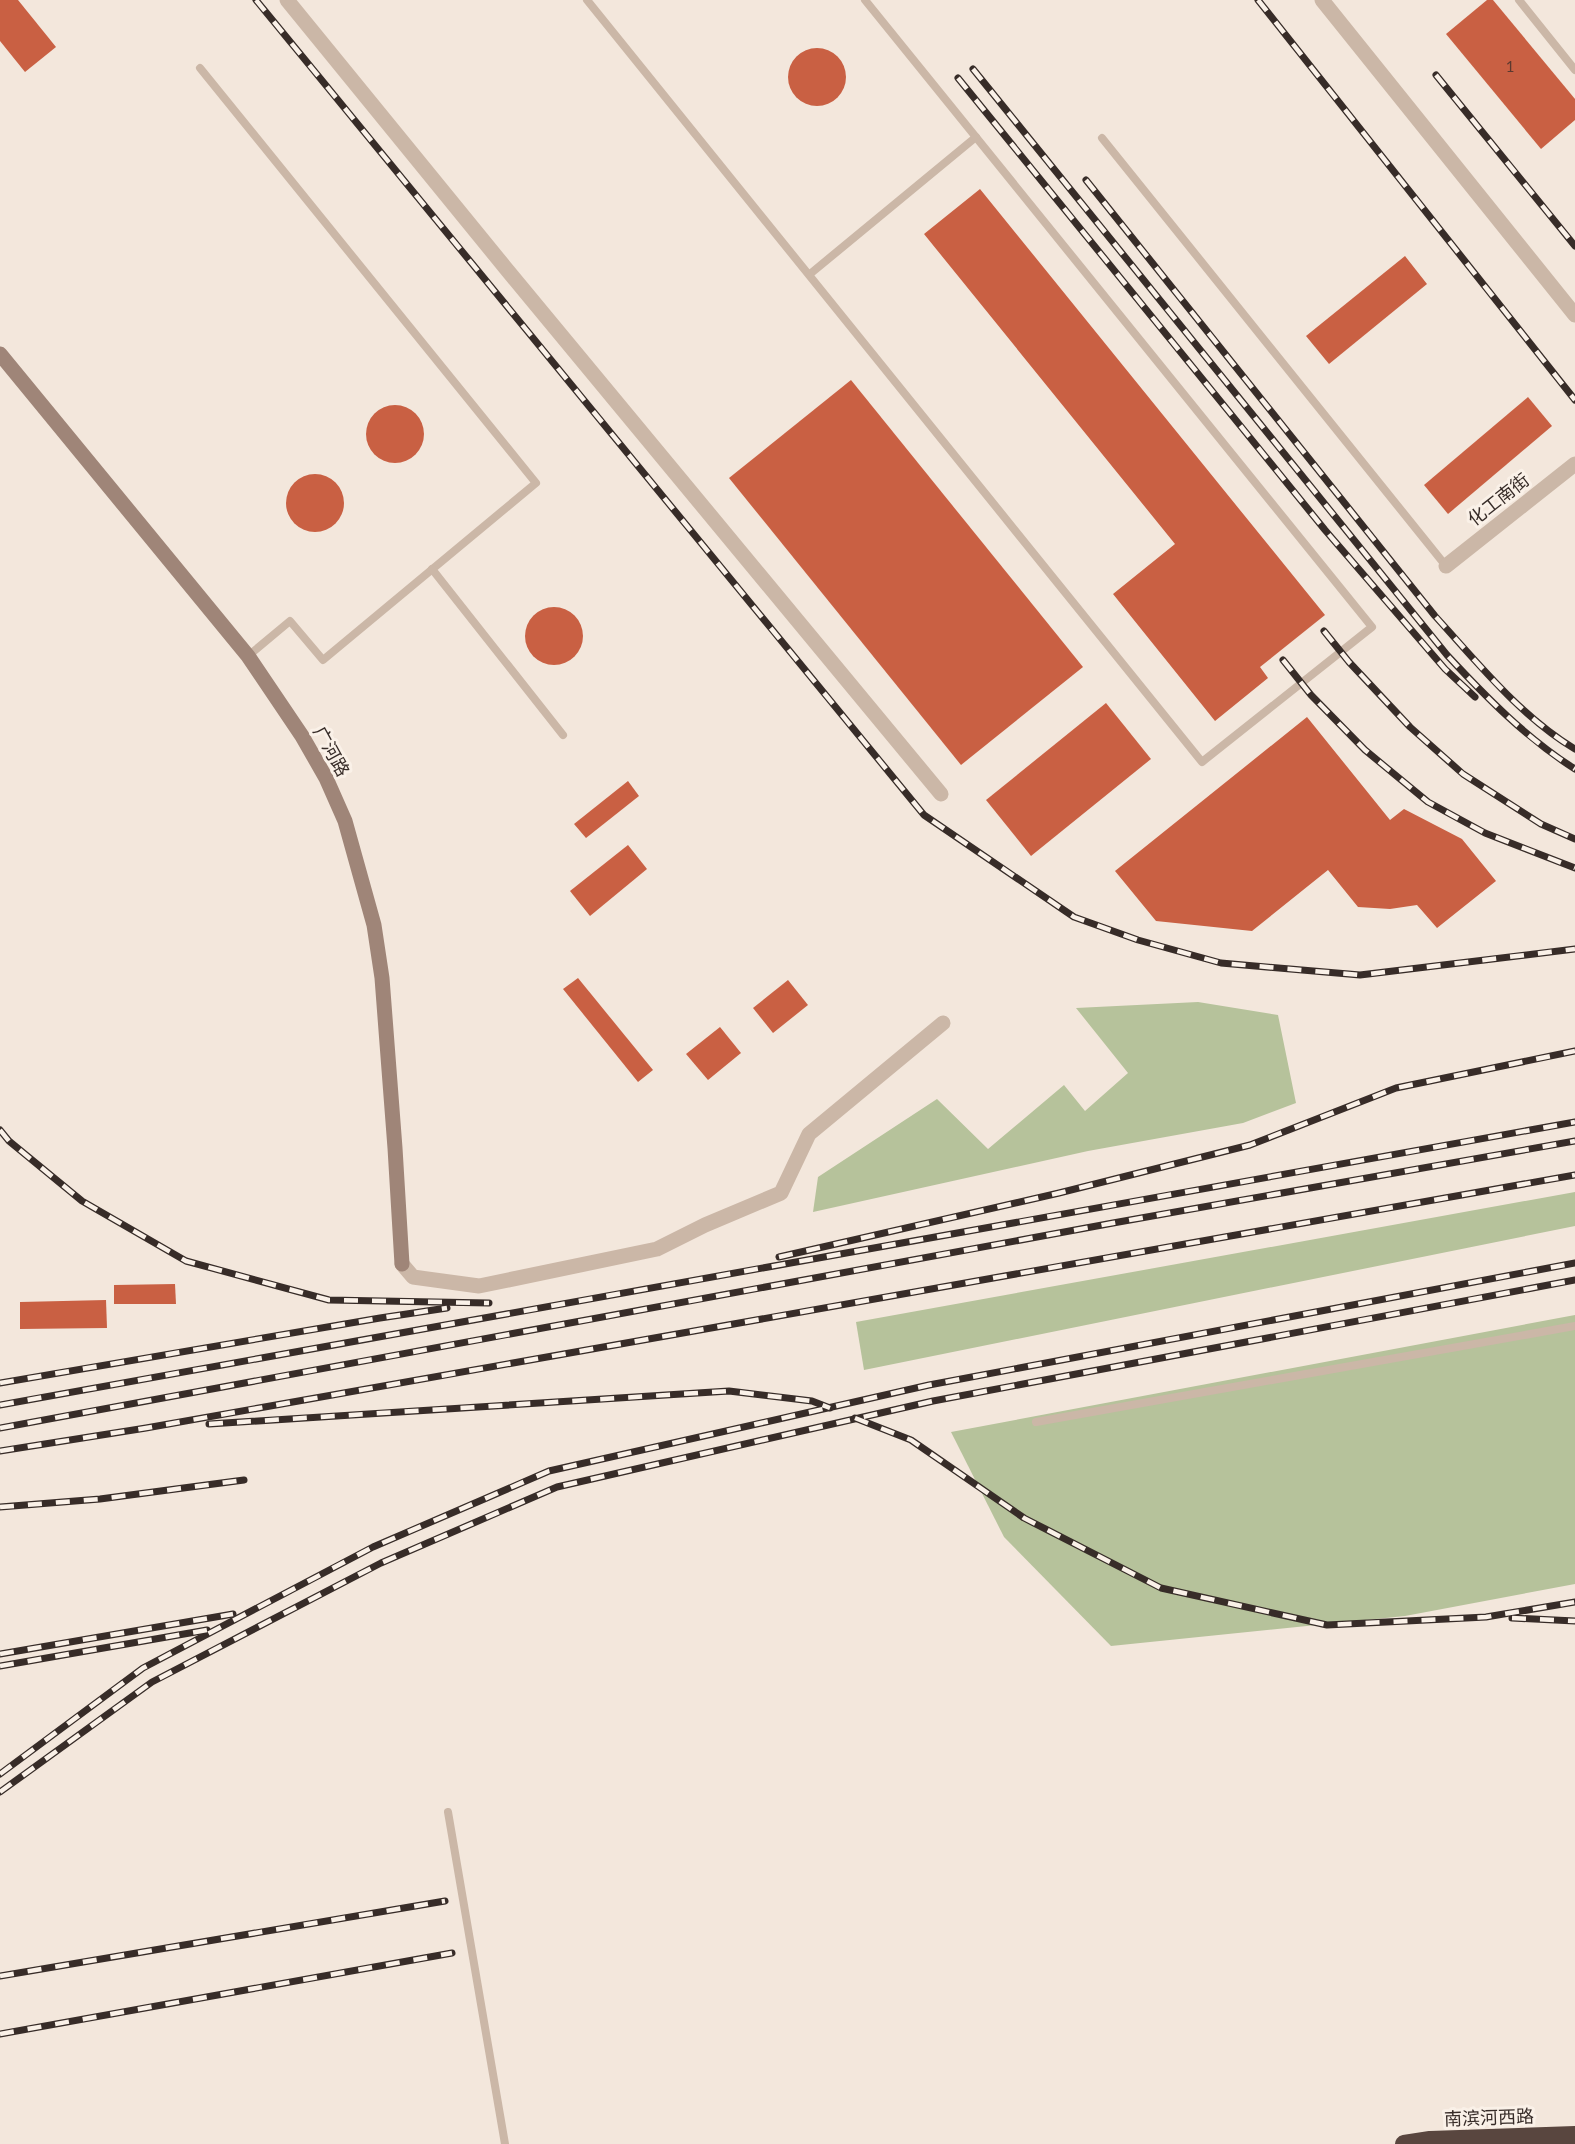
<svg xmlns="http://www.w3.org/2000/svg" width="1575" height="2144" viewBox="0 0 1575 2144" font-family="Lato,'Noto Sans SC',sans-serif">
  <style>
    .green { fill: #b6c29b }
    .building { fill: #c96043 }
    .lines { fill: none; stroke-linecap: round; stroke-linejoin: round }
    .lane { stroke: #cbb7a7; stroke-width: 8 }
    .street { stroke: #cbb7a7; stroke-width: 15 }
    .secondary { stroke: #9f8578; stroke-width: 15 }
    .highway { stroke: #59463f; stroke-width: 18 }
    .rail-casing { stroke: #372c28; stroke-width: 7 }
    .rail { stroke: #faf1e8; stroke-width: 4.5; stroke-dasharray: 14; stroke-linecap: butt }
    .labels { text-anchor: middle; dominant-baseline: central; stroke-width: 6; stroke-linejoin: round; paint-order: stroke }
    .number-label { font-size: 15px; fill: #5c392f }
    .street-label { font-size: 18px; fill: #372c28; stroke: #faf1e8 }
  </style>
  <rect width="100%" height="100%" fill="#f3e7dc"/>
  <!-- green -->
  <g class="green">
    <path d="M 1198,1002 L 1278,1015 L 1296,1103 L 1243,1123 L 1088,1151 L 813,1212 L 818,1177 L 937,1099 L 988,1149 L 1064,1085 L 1085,1111 L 1128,1073 L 1076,1008 Z"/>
    <path d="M 1575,1192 L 1575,1226 L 864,1370 L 856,1322 Z"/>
    <path d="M 1575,1315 L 1575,1584 L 1405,1616 L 1111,1646 L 1004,1537 L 951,1432 Z"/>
  </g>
  <!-- building -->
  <g class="building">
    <path d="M 0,0 L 18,0 L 56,47 L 25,72 L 0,41 Z"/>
    <path d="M 1487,0 L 1493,0 L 1575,99 L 1575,120 L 1541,149 L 1446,34 Z"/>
    <circle cx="817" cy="77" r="29"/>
    <path d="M 980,189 L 1325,615 L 1260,667 L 1268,678 L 1215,721 L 1113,594 L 1175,544 L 924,234 Z"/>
    <path d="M 1405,256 L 1427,284 L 1329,364 L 1306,336 Z"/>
    <path d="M 851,380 L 1083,667 L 961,765 L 729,478 Z"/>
    <path d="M 1528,397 L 1552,426 L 1448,514 L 1424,485 Z"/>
    <circle cx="395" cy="434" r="29"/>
    <circle cx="315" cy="503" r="29"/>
    <circle cx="554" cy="636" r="29"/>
    <path d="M 1106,703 L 1151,759 L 1031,856 L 986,800 Z"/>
    <path d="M 1307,717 L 1390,820 L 1404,809 L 1462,839 L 1496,881 L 1437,928 L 1417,905 L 1390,909 L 1358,907 L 1328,870 L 1252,931 L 1156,921 L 1115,871 Z"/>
    <path d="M 628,781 L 639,796 L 586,838 L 574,824 Z"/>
    <path d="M 628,845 L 647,869 L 590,916 L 570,891 Z"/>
    <path d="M 578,978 L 653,1070 L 638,1082 L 563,989 Z"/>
    <path d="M 788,980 L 808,1005 L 773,1033 L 753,1008 Z"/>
    <path d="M 720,1027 L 741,1053 L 708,1080 L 686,1054 Z"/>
    <path d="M 175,1284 L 176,1304 L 114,1304 L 114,1285 Z"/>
    <path d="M 106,1300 L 107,1328 L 20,1329 L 20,1302 Z"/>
  </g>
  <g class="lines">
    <!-- lane -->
    <g class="lane">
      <path d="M 587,0 L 1202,762 L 1372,627 L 865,0"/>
      <path d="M 1519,0 L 1575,70"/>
      <path d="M 200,68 L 536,483 L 323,660 L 290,621 L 248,656"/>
      <path d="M 1102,138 L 1446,566"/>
      <path d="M 810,274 L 976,137"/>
      <path d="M 432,569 L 563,735"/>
      <path d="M 1036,1422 L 1575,1326"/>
      <path d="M 448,1812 L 505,2144"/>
    </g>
    <!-- street -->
    <g class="street">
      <path d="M 287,0 L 508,271 L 941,794"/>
      <path d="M 1322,0 L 1575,315"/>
      <path d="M 1446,566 L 1575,464"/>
      <path d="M 402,1264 L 413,1277 L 479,1286 L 657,1249 L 705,1225 L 781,1193 L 809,1134 L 943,1023"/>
    </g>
    <!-- secondary -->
    <path class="secondary" d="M 0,354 L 248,656 L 302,736 L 326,778 L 345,821 L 374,925 L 382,978 L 395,1148 L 402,1264"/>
    <!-- highway -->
    <path class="highway" d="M 1404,2144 L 1430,2140 L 1575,2135"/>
    <defs>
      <g id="rail">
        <path d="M 256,0 L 924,815 L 1074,917 L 1138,940 L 1221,963 L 1360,975 L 1575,949"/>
        <path d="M 1258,0 L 1575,400"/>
        <path d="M 973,69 L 1447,655 C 1486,697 1526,738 1575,769"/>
        <path d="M 1436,75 L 1575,246"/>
        <path d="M 958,78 L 1325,530 L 1445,669 L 1475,697"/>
        <path d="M 1086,180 L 1435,616 C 1478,663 1520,716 1575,749"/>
        <path d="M 1324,631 L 1349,662 L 1410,727 L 1463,774 L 1541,824 L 1575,839"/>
        <path d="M 1283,660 L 1311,695 L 1365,750 L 1428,802 L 1485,833 L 1575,868"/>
        <path d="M 0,1130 L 9,1141 L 82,1201 L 186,1261 L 329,1300 L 489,1303"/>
        <path d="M 779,1257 L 1059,1193 L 1250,1145 L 1396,1088 L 1575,1051"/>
        <path d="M 0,1383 L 380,1318 L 447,1308"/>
        <path d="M 0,1405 L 1575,1122"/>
        <path d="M 855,1418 L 911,1440 L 1024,1518 L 1161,1588 L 1327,1625 L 1486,1617 L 1575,1602"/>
        <path d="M 209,1424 L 729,1391 L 812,1401 L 830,1408"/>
        <path d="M 0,1428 L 1113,1223 L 1575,1141"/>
        <path d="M 0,1451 L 146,1428 L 1575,1175"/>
        <path d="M 0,1507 L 100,1499 L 244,1480"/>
        <path d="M 1512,1618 L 1575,1621"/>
        <path d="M 0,1654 L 233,1614"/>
        <path d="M 0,1666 L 207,1630"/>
        <path d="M 0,1774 L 143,1668 L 373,1547 L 549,1471 L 929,1385 L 1575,1263"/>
        <path d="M 0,1792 L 152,1682 L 381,1563 L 557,1487 L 933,1401 L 1575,1280"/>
        <path d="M 0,1976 L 445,1901"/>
        <path d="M 0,2034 L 452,1953"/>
      </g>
    </defs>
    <!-- rail casing -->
    <use href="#rail" class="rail-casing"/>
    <!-- rail -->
    <use href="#rail" class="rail"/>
  </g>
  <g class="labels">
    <!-- number labels -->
    <g class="number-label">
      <text x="1510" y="66">1</text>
    </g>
    <!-- street labels -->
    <g class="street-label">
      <text transform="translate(1498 499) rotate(-38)">化工南街</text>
      <text transform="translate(332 751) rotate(61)">广河路</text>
      <text transform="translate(1489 2117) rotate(-2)">南滨河西路</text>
    </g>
  </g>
</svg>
